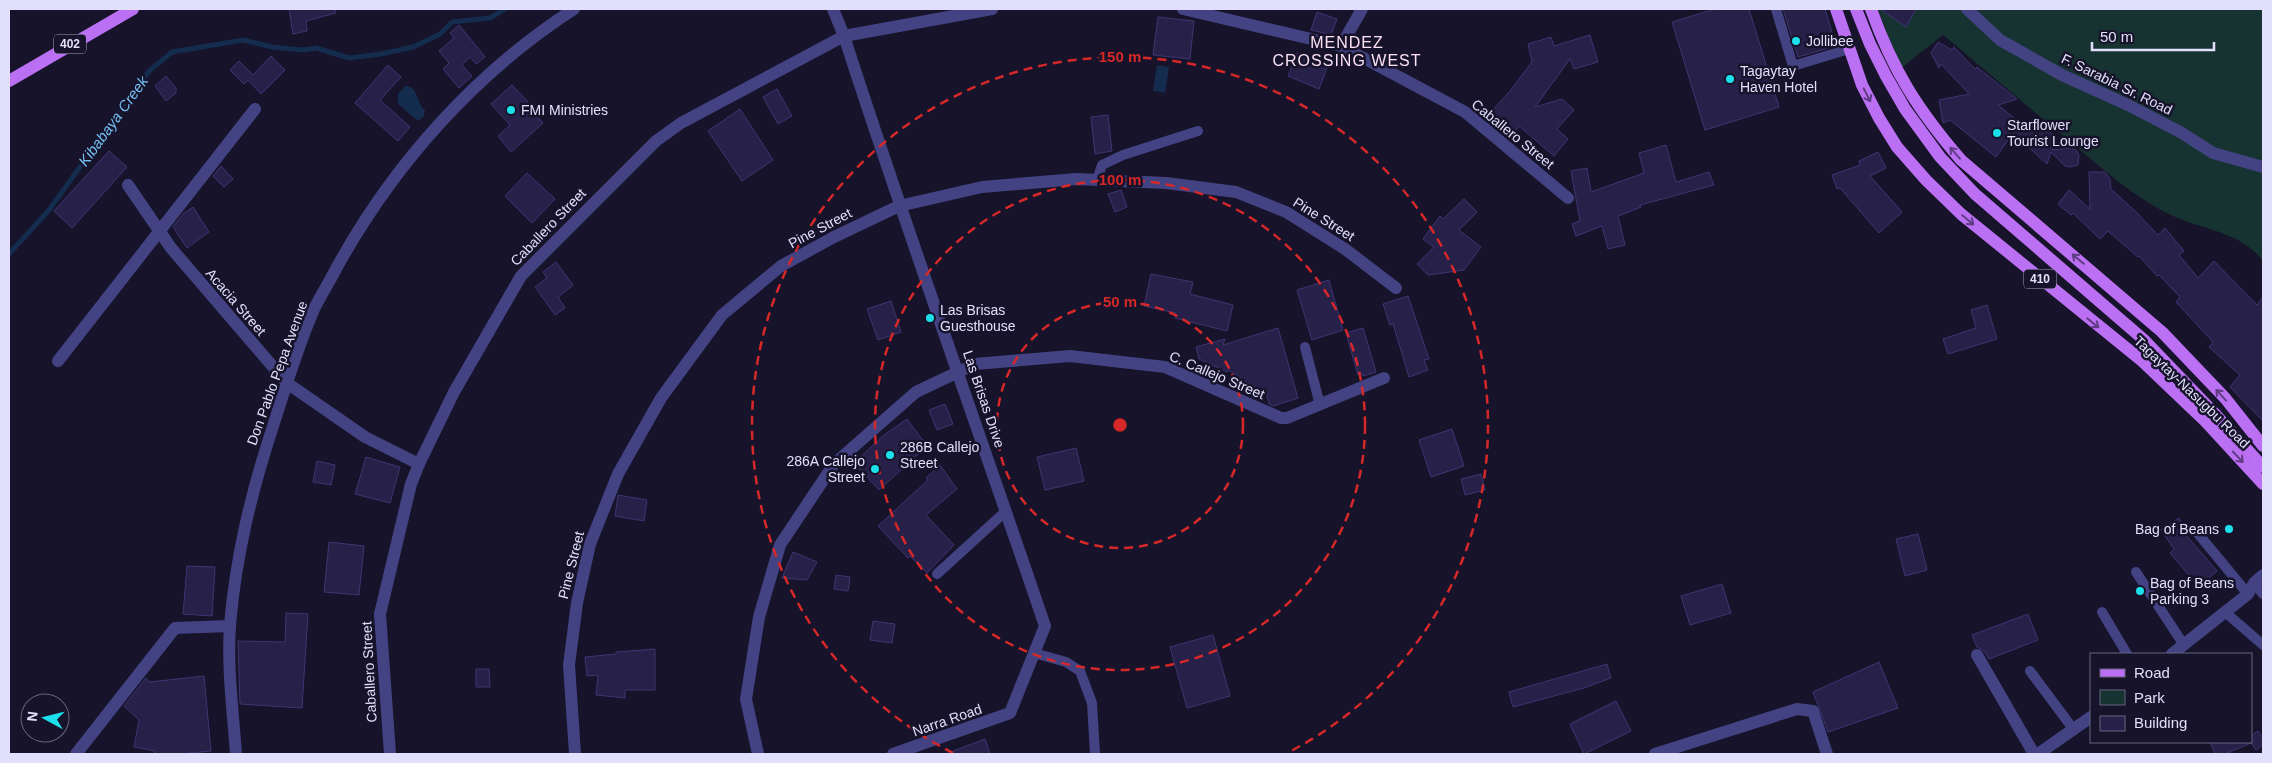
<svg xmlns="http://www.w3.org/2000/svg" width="2272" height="763" viewBox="0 0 2272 763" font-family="Arial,sans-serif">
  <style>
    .green { fill: #173331 }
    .water { fill: #142c4d }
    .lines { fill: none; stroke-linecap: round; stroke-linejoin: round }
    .stream { stroke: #142c4d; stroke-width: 5 }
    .building { fill: #272149; stroke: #3e3573 }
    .lane { stroke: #434384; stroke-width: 10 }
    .street { stroke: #434384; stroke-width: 12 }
    .primary { stroke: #bb6ff3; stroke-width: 12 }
    .oneway { stroke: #603c84 }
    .ring { fill: none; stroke: #d62828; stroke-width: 2.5; stroke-dasharray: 9 6 }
    .poi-dot { fill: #1ce0ec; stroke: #16132a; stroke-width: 2 }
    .labels { text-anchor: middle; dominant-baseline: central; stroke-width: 5; stroke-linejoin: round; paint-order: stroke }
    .shield { fill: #16132a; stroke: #a4a2bd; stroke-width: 1 }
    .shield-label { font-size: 12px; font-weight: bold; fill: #e1dffc }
    .poi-label { font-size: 14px; fill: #e1dffc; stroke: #16132a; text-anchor: start }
    .street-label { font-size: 14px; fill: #e1dffc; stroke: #16132a }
    .water-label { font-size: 15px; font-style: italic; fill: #76bff3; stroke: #16132a }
    .quarter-label { font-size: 16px; letter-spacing: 1px; fill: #fce1f4; stroke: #16132a }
    .centre { fill: #d62828; stroke: #16132a; stroke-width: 2.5 }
    .ring-label { font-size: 15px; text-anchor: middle; font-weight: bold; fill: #d62828; stroke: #16132a; stroke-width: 5; stroke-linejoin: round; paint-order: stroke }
  </style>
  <rect width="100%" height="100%" fill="#16132a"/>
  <!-- green -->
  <path class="green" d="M 1878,9 L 2263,9 L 2263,261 C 2241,232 2204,230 2173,216 C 2134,198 2101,167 2068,140 C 2026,105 1985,70 1943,35 L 1900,69 Z"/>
  <!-- water -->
  <g class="water">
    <path d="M 1157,65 L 1169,67 L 1165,93 L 1153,91 Z"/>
    <path d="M 405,86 C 420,87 415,103 425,110 L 424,116 L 418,121 L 398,104 L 398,94 Z"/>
  </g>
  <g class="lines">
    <!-- stream -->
    <path class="stream" d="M 9,254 L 49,210 L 149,71 L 172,52 L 243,40 L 272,47 L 303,50 L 316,48 L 349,58 L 381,54 L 413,47 L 440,34 L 452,22 L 490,18 L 505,9"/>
  </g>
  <!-- building -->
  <g class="building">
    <path d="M 289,9 L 335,9 L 336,13 L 306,21 L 307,31 L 293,34 Z"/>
    <path d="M 1715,9 L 1749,9 L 1779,107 L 1705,130 L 1672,22 Z"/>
    <path d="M 1783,9 L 1825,9 L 1836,46 L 1798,57 Z"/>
    <path d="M 1880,9 L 1916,9 L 1906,27 Z"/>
    <path d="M 1317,12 L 1337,19 L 1331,35 L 1311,30 Z"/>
    <path d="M 1158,17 L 1194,21 L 1190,59 L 1153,55 Z"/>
    <path d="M 459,25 L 485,57 L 476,64 L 470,57 L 462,65 L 472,76 L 459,88 L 443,69 L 449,63 L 439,51 L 454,38 L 450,33 Z"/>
    <path d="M 1590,35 L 1598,62 L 1574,69 L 1570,59 L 1535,107 L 1562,99 L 1574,110 L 1557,129 L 1568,139 L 1554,156 L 1519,126 L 1513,134 L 1489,114 L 1510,91 L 1532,62 L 1528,44 L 1551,37 L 1554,46 Z"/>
    <path d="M 1938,42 L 1952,50 L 1954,47 L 1975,69 L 1977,67 L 2017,99 L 1998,105 L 2034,134 L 2041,124 L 2056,137 L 2052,150 L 2071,148 L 2076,150 L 2079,155 L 2078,165 L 2070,167 L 2065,166 L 2051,152 L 2047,164 L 2013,133 L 1996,157 L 1950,120 L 1943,123 L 1939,100 L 1969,94 L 1941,64 L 1939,68 L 1931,53 Z"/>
    <path d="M 1297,53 L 1328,65 L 1319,89 L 1288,76 Z"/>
    <path d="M 271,56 L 285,70 L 261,94 L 248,80 L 244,84 L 230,70 L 239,61 L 253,75 Z"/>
    <path d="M 388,65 L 401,77 L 380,100 L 410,127 L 398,141 L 355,103 Z"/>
    <path d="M 166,76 L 176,88 L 176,93 L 166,101 L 155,86 Z"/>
    <path d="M 512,85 L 530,104 L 528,106 L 543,123 L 511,152 L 498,136 L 510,125 L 491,104 Z"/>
    <path d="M 777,89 L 792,116 L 778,124 L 763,97 Z"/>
    <path d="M 740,109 L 773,160 L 742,181 L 708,131 Z"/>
    <path d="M 1108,115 L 1112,151 L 1095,154 L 1091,117 Z"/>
    <path d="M 1666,145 L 1676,182 L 1709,172 L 1714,185 L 1640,205 L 1641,207 L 1618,216 L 1625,245 L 1608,249 L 1602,226 L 1576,236 L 1572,224 L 1580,221 L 1571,171 L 1587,168 L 1591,192 L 1644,173 L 1639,153 Z"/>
    <path d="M 109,151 L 127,167 L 72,228 L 54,211 Z"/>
    <path d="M 1878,152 L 1886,168 L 1870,176 L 1902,212 L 1879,233 L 1840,188 L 1837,189 L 1832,175 L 1860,165 L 1859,161 Z"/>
    <path d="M 221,166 L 233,179 L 224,187 L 213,176 Z"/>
    <path d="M 2089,172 L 2105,172 L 2110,179 L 2111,189 L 2135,211 L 2158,235 L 2165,228 L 2184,251 L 2179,255 L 2198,278 L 2214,261 L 2257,305 L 2263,297 L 2263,421 L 2230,387 L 2240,375 L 2209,347 L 2213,342 L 2176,302 L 2180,297 L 2159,275 L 2157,276 L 2139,256 L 2138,257 L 2108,231 L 2100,239 L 2073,213 L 2071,215 L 2058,204 L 2069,190 L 2090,209 Z"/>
    <path d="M 527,173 L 555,199 L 532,223 L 505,196 Z"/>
    <path d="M 1121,190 L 1127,207 L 1115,212 L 1108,194 Z"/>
    <path d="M 1464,199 L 1477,212 L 1459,230 L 1481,247 L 1464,270 L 1428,275 L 1417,264 L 1434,247 L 1423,239 L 1440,216 L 1443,219 Z"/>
    <path d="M 193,207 L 209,232 L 187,248 L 173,227 L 183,214 Z"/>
    <path d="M 556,262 L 573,285 L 558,297 L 565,308 L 555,315 L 535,287 L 547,278 L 543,272 Z"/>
    <path d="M 1151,274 L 1193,282 L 1190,294 L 1233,305 L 1227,331 L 1175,318 L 1176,313 L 1144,306 Z"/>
    <path d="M 1329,280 L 1343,330 L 1312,340 L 1297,290 Z"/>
    <path d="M 1408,296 L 1429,359 L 1424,360 L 1428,370 L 1409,377 L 1393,324 L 1390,325 L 1383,304 Z"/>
    <path d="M 891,301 L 901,332 L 878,340 L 867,309 Z"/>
    <path d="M 1987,305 L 1997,339 L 1948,354 L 1943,339 L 1976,328 L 1971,310 Z"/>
    <path d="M 1278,328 L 1298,398 L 1273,406 L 1269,404 L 1267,395 L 1228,370 L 1227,372 L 1199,359 L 1196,347 L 1225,339 L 1223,345 Z"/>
    <path d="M 1363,328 L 1376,372 L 1363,376 L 1362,373 L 1358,375 L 1346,333 Z"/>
    <path d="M 945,404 L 953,424 L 937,430 L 929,410 Z"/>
    <path d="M 907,419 L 927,446 L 879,490 L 854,463 L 884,435 Z"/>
    <path d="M 1452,429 L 1464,466 L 1431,477 L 1419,440 Z"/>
    <path d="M 1076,448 L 1084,481 L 1045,490 L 1037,457 Z"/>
    <path d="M 366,457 L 400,467 L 390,503 L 355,494 Z"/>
    <path d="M 317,461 L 335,465 L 331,485 L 313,482 Z"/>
    <path d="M 940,465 L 957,489 L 926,515 L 954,545 L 927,573 L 910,556 L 908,558 L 878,526 L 928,480 L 926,478 Z"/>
    <path d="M 1481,474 L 1485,490 L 1465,495 L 1461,479 Z"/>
    <path d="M 618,495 L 647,500 L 644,521 L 615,516 Z"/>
    <path d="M 2179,518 L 2188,532 L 2185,534 L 2217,571 L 2199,587 L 2170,553 L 2174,549 L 2161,530 Z"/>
    <path d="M 1918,534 L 1927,570 L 1905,576 L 1896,539 Z"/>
    <path d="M 329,542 L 364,546 L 359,595 L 324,592 Z"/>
    <path d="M 793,552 L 817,562 L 807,580 L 782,578 Z"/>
    <path d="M 187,566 L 215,567 L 212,616 L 183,614 Z"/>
    <path d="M 836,575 L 850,577 L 848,591 L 834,589 Z"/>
    <path d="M 1722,584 L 1731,613 L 1690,625 L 1681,596 Z"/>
    <path d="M 286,613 L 308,614 L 302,708 L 240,704 L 238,641 L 285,642 Z"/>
    <path d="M 2028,614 L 2038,640 L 1989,659 L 1984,651 L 1977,647 L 1972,635 Z"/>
    <path d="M 873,621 L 895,624 L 892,643 L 870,640 Z"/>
    <path d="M 1213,635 L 1230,696 L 1187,708 L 1170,647 Z"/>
    <path d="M 655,649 L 655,690 L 625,690 L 625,698 L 596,695 L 598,675 L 587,676 L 585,657 L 616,654 L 616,652 Z"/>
    <path d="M 1879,662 L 1898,708 L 1828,732 L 1813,692 Z"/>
    <path d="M 1607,664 L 1611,678 L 1584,688 L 1513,707 L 1509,692 Z"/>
    <path d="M 476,669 L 489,669 L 490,687 L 476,687 Z"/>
    <path d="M 204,676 L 211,751 L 180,754 L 154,754 L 155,751 L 134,747 L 139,720 L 124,706 L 146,678 L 150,682 Z"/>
    <path d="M 1616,701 L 1631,731 L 1584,754 L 1570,724 Z"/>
    <path d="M 2258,731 L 2263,738 L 2263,745 L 2256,750 L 2251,743 L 2225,754 L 2215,754 L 2210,742 L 2251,742 L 2251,736 Z"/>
    <path d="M 985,739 L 990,754 L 948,754 L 948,753 Z"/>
  </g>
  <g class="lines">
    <!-- lane -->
    <g class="lane">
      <path d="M 1776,9 L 1793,66 L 1849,49"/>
      <path d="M 1097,180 L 1102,165 L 1123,155 L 1198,131"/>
      <path d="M 1305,347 L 1320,405"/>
      <path d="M 2195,530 L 2248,594"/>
      <path d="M 2136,572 L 2184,645"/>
      <path d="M 937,574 L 1006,511"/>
      <path d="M 2254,583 L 2263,594"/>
      <path d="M 2102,612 L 2127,654"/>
      <path d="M 2225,612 L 2263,645"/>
      <path d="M 1034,653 L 1066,662 L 1080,671 L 1092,703 L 1095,754"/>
      <path d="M 2030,671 L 2074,730"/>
    </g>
    <!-- street -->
    <g class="street">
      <path d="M 833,9 L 844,36 C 908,234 978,429 1045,626 L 1010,713 L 893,754"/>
      <path d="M 1183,9 L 1341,46 L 1465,112 L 1568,198"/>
      <path d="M 1967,9 L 2000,40 L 2062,75 L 2128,105 L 2182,133 L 2213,153 L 2263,167"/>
      <path d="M 1341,46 L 1362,9"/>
      <path d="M 128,185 L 171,248 L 287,383 L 365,437 L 419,464"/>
      <path d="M 58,361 L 255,109"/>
      <path d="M 2172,654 L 2248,594 L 2254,583 L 2263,575"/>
      <path d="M 1977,655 L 2034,754"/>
      <path d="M 76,754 L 175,628 L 230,626"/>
      <path d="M 236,754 C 233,711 227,668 230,625 C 236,554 252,490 274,423 C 286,385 298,346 314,309 C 321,295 330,281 337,267 C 394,164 475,73 574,9"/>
      <path d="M 390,754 L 380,614 L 411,484 L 419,464 L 454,392 L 521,276 L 656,141 L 681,123 L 844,36 L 992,9"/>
      <path d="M 575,754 L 569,665 L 577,603 L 590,544 L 618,474 L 661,398 L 722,315 L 781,266 L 834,237 L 899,206 L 982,187 L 1076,179 L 1166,183 L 1236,192 L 1286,212 L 1345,249 L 1396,288"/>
      <path d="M 758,754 L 746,699 L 759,617 L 780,545 L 834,464 L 916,392 L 975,364 L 1070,356 L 1165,367 L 1281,418 L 1287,418 L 1384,378"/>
      <path d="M 1655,754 L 1797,709 L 1813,711 L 1827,754"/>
      <path d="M 2038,754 L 2091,717"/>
    </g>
    <!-- primary -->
    <g class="primary">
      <path d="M 1836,9 L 1862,85 L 1879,118 L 1897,147 L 1926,180 L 1961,214 L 2141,360 L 2206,422 L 2263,484"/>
      <path d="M 1856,9 L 1870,44 L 1886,76 L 1905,109 L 1940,157 L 1975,194 L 2143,339 L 2216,415 L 2263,467"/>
      <path d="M 1871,9 C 1893,71 1918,110 1961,160 L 2162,332 L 2225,398 L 2263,446"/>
      <path d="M 9,81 L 133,9"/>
    </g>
  </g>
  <!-- one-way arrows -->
  <defs><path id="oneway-shaft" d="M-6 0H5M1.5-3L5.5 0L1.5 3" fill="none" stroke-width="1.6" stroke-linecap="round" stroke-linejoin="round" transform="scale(1.25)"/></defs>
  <g class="oneway">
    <use href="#oneway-shaft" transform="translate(1867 95) rotate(63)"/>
    <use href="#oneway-shaft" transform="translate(1955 153) rotate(-131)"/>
    <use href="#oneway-shaft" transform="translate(1968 220) rotate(40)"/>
    <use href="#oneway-shaft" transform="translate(2078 259) rotate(-140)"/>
    <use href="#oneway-shaft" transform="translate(2093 323) rotate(39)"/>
    <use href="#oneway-shaft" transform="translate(2221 395) rotate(-132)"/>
    <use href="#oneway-shaft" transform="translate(2238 457) rotate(47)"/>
  </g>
  <!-- distance rings -->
  <g class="ring">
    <circle cx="1120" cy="425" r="123"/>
    <circle cx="1120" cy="425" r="245"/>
    <path d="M953 753A368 368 0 1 1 1287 753"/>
  </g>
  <!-- markers -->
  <g class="poi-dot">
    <circle cx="1796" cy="41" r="5"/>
    <circle cx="1730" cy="79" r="5"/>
    <circle cx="511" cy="110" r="5"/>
    <circle cx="1997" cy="133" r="5"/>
    <circle cx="930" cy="318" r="5"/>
    <circle cx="890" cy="455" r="5"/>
    <circle cx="875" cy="469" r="5"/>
    <circle cx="2229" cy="529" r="5"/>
    <circle cx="2140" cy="591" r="5"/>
  </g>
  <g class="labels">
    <!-- shield labels -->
    <g class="shield">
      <rect x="54" y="34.5" width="32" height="19" rx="4"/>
      <rect x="2024" y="269.5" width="32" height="19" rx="4"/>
    </g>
    <g class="shield-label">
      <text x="70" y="44">402</text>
      <text x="2040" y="279">410</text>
    </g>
    <!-- poi labels -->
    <g class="poi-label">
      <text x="1806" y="41">Jollibee</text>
      <text x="1740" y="71">Tagaytay<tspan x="1740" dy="16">Haven Hotel</tspan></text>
      <text x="521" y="110">FMI Ministries</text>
      <text x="2007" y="125">Starflower<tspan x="2007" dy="16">Tourist Lounge</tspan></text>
      <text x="940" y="310">Las Brisas<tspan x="940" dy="16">Guesthouse</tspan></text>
      <text x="900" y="447">286B Callejo<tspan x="900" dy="16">Street</tspan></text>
      <text x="865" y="461" text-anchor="end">286A Callejo<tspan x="865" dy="16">Street</tspan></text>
      <text x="2219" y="529" text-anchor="end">Bag of Beans</text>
      <text x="2150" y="583">Bag of Beans<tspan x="2150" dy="16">Parking 3</tspan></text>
    </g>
    <!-- street labels -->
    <g class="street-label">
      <text transform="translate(2117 84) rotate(26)">F. Sarabia Sr. Road</text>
      <text transform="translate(1513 134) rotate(39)">Caballero Street</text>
      <text transform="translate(1324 219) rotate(32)">Pine Street</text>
      <text transform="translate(548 227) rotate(-46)">Caballero Street</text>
      <text transform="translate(820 228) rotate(-28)">Pine Street</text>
      <text transform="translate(236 302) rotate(49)">Acacia Street</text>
      <text transform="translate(277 373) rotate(-70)">Don Pablo Pepa Avenue</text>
      <text transform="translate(1217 375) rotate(23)">C. Callejo Street</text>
      <text transform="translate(2192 392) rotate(44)">Tagaytay-Nasugbu Road</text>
      <text transform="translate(984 399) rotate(71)">Las Brisas Drive</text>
      <text transform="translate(571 565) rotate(-76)">Pine Street</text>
      <text transform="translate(369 672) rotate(-93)">Caballero Street</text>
      <text transform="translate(947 720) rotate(-19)">Narra Road</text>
    </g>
    <!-- water labels -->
    <g class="water-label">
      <text transform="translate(113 121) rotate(-54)">Kibabaya Creek</text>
    </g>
    <!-- quarter labels -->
    <g class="quarter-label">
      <text x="1347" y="42">MENDEZ<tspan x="1347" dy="18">CROSSING WEST</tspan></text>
    </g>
  </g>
  <circle cx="1120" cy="425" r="8" class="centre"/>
  <g class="ring-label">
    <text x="1120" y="62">150 m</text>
    <text x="1120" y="185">100 m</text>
    <text x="1120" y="307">50 m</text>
  </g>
  <!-- border -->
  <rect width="2272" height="763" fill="none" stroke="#e1dffc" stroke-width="20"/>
  <!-- legend -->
  <rect x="2090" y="653" width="162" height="90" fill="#16132a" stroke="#67657e"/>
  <rect x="2100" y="669" width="25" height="8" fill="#bb6ff3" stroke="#67657e"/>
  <text x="2134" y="678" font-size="15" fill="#e1dffc">Road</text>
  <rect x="2100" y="690" width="25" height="15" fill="#173331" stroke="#67657e"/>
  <text x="2134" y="703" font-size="15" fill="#e1dffc">Park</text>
  <rect x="2100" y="716" width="25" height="15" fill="#272149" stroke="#67657e"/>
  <text x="2134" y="728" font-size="15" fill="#e1dffc">Building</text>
  <!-- north arrow -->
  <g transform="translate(45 718) rotate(277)"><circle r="24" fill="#16132a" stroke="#67657e"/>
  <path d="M0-4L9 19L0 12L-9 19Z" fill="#1ce0ec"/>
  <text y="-8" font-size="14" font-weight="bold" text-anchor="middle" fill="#e1dffc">N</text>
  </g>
  <!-- scale -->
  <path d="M2092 42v8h122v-8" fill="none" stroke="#e1dffc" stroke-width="2.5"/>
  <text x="2100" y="42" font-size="15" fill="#e1dffc" stroke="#16132a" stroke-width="4" paint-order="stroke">50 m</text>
</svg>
